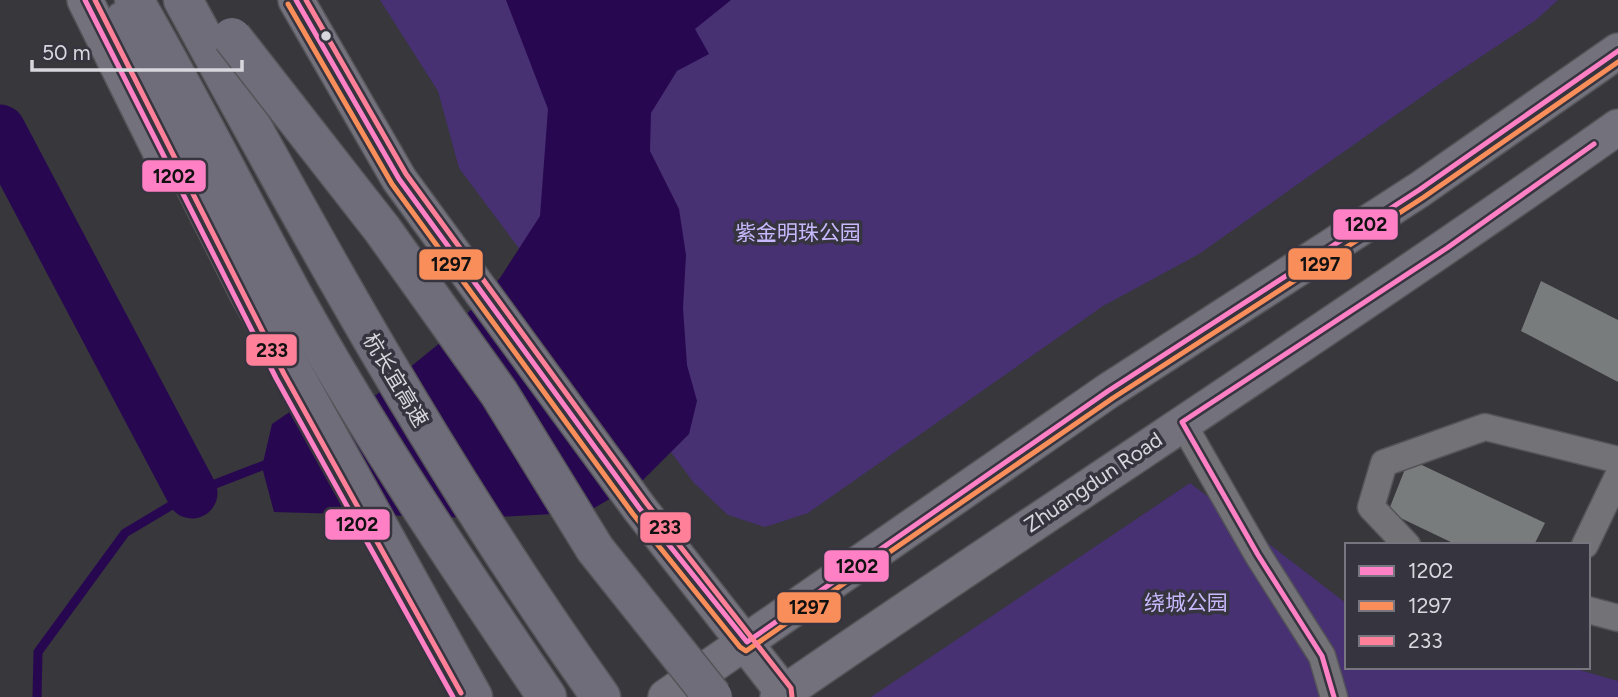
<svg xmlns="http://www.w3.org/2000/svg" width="1618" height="697" viewBox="0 0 1618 697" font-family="Figtree,'Noto Sans SC',sans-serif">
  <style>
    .green { fill: #473173 }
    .water { fill: #280751 }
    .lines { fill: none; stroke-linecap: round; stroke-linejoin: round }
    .stream { stroke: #280751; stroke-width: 9 }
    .river { stroke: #280751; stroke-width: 51 }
    .building { fill: #797c7c }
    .minor-casing { stroke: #545458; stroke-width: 29 }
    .major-casing { stroke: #545458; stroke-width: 38 }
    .highway-casing { stroke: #545458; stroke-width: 41 }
    .minor { stroke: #727277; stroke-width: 26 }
    .major { stroke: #73727c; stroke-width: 35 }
    .highway { stroke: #706d7a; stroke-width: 38 }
    .highway-bridge-casing { stroke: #545458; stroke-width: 41; stroke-linecap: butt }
    .highway-bridge { stroke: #706d7a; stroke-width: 38 }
    .bus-1-casing { stroke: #36343f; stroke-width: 10 }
    .bus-2-casing { stroke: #36343f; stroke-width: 10 }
    .bus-3-casing { stroke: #36343f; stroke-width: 10 }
    .bus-1 { stroke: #ff80c5; stroke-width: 5 }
    .bus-2 { stroke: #fa8e5a; stroke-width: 5 }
    .bus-3 { stroke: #ff8098; stroke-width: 5 }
    .bus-dot { fill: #d8d7de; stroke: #36343f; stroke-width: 2.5 }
    .labels { text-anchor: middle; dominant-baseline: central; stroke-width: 7; stroke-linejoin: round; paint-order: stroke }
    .park-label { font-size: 21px; fill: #c8b8fc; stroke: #36343f }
    .street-label { font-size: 21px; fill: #d8d7de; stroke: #36343f }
    .line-badge { stroke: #36343f; stroke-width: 2.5 }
    .pale-badge-label { font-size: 19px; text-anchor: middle; font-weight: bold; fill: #111 }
  </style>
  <rect width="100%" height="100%" fill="#37373c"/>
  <!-- green -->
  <g class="green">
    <path d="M 380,0 L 1558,0 L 1536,20 L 1444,81 L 1199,254 L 1103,306 L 808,513 L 765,527 L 728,515 L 694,483 L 459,168 L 438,91 Z"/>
    <path d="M 1190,483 L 1347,604 L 1347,667 L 1569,667 L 1618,681 L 1618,697 L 871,697 Z"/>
  </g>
  <!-- water -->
  <path class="water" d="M 506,0 L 731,0 L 695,29 L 709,54 L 677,71 L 651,113 L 650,151 L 679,209 L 686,255 L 683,308 L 687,365 L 697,401 L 689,434 L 643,480 L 587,512 L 479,518 L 274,512 L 262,467 L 272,424 L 316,394 L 376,395 L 441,342 L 500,278 L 540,216 L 548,109 Z"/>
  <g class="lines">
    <!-- stream -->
    <path class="stream" d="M 37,697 L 38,652 L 125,533 L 192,493 L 272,462"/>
    <!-- river -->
    <path class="river" d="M 0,130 L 192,493"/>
  </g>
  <!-- building -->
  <g class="building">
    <path d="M 1541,281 L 1618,320 L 1618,382 L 1521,331 Z"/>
    <path d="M 1409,459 L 1545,523 L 1534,545 L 1457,545 L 1388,512 Z"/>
  </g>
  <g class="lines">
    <defs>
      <g id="minor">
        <path d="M 1182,422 L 1258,555 L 1322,656 L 1334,697"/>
        <path d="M 1407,545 L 1371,507 L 1384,463 L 1485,427 L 1618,460"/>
        <path d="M 1585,545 L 1618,476"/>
        <path d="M 1588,610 L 1618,618"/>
      </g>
      <g id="major">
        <path d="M 85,0 L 163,157"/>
        <path d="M 296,0 L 399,179 L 640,509 L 784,693"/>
        <path d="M 666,697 L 1108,391 L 1419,190 L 1618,51"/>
        <path d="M 778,697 C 1056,505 1342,322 1618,127"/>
      </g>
      <g id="highway">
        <path d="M 134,0 C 191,98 241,200 295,299 C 371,436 459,567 547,697"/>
        <path d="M 183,0 C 312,238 443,476 601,697"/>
        <path d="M 123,21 L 179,154 L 248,291 L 473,697"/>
      </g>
    </defs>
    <!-- minor casing -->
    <use href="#minor" class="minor-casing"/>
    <!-- major casing -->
    <use href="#major" class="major-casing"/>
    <!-- highway casing -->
    <use href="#highway" class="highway-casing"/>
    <!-- minor -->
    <use href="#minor" class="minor"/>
    <!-- major -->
    <use href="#major" class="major"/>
    <!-- highway -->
    <use href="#highway" class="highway"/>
    <defs>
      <path id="highway-bridge" d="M 232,37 L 382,229 L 499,393 L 595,549 L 713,697"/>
    </defs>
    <!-- highway-bridge casing -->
    <use href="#highway-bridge" class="highway-bridge-casing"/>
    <!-- highway-bridge -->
    <use href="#highway-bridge" class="highway-bridge"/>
    <defs>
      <g id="bus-1">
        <path d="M 85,0 L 276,378 L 453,697"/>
        <path d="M 296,0 L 399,179 L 640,509 L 747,642 L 1108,391 L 1419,190 L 1618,51"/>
        <path d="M 1334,697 L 1322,656 L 1258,555 L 1182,422 L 1447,248 L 1594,144"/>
      </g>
      <path id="bus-2" d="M 288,4 L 392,184 L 633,514 L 740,647 L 746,651 L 1113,398 L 1424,197 L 1618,62"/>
      <g id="bus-3">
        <path d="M 95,0 L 284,374 L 461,693"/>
        <path d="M 306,0 L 406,174 L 647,504 L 791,688 L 792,697"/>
      </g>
    </defs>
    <!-- bus-1 casing -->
    <use href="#bus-1" class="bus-1-casing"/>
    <!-- bus-2 casing -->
    <use href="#bus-2" class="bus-2-casing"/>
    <!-- bus-3 casing -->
    <use href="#bus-3" class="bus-3-casing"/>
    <!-- bus-1 -->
    <use href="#bus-1" class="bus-1"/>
    <!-- bus-2 -->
    <use href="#bus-2" class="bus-2"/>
    <!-- bus-3 -->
    <use href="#bus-3" class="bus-3"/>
  </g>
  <!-- markers -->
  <circle class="bus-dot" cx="326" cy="36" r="6"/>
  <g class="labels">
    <!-- park labels -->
    <g class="park-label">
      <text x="798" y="232">紫金明珠公园</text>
      <text x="1186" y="602">绕城公园</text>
    </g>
    <!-- street labels -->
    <g class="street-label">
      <text transform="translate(396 380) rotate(59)">杭长宜高速</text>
      <text transform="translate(1093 482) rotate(-34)">Zhuangdun Road</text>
    </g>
  </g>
  <g class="line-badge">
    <rect x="141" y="159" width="66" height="34" rx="7" fill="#ff80c5"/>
    <rect x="1332" y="208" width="67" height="33" rx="7" fill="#ff80c5"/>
    <rect x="1287" y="247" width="66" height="34" rx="7" fill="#fa8e5a"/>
    <rect x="418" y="248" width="66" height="33" rx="7" fill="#fa8e5a"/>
    <rect x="245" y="333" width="53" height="34" rx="7" fill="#ff8098"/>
    <rect x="324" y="508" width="67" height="33" rx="7" fill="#ff80c5"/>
    <rect x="639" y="511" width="53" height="33" rx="7" fill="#ff8098"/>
    <rect x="823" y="549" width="67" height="34" rx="7" fill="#ff80c5"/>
    <rect x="776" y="591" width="66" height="33" rx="7" fill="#fa8e5a"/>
  </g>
  <g class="pale-badge-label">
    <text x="174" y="183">1202</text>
    <text x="1366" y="231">1202</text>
    <text x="1320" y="271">1297</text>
    <text x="451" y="271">1297</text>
    <text x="272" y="357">233</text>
    <text x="357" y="531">1202</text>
    <text x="665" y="534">233</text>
    <text x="857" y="573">1202</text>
    <text x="809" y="614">1297</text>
  </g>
  <!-- legend -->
  <rect x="1345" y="543" width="245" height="126" fill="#36343f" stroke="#77757f" stroke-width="2"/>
  <rect x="1359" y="566" width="35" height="10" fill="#ff80c5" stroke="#77757f" stroke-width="2"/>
  <text x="1408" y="578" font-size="21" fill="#d8d7de">1202</text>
  <rect x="1359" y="601" width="35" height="10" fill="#fa8e5a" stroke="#77757f" stroke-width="2"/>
  <text x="1408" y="613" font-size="21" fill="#d8d7de">1297</text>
  <rect x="1359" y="636" width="35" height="10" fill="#ff8098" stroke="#77757f" stroke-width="2"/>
  <text x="1408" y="648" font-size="21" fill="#d8d7de">233</text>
  <!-- scale -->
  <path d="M32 60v10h210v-10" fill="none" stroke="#d8d7de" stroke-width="3.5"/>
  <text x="42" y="60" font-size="21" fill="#d8d7de" stroke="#36343f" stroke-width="5" paint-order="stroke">50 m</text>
</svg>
